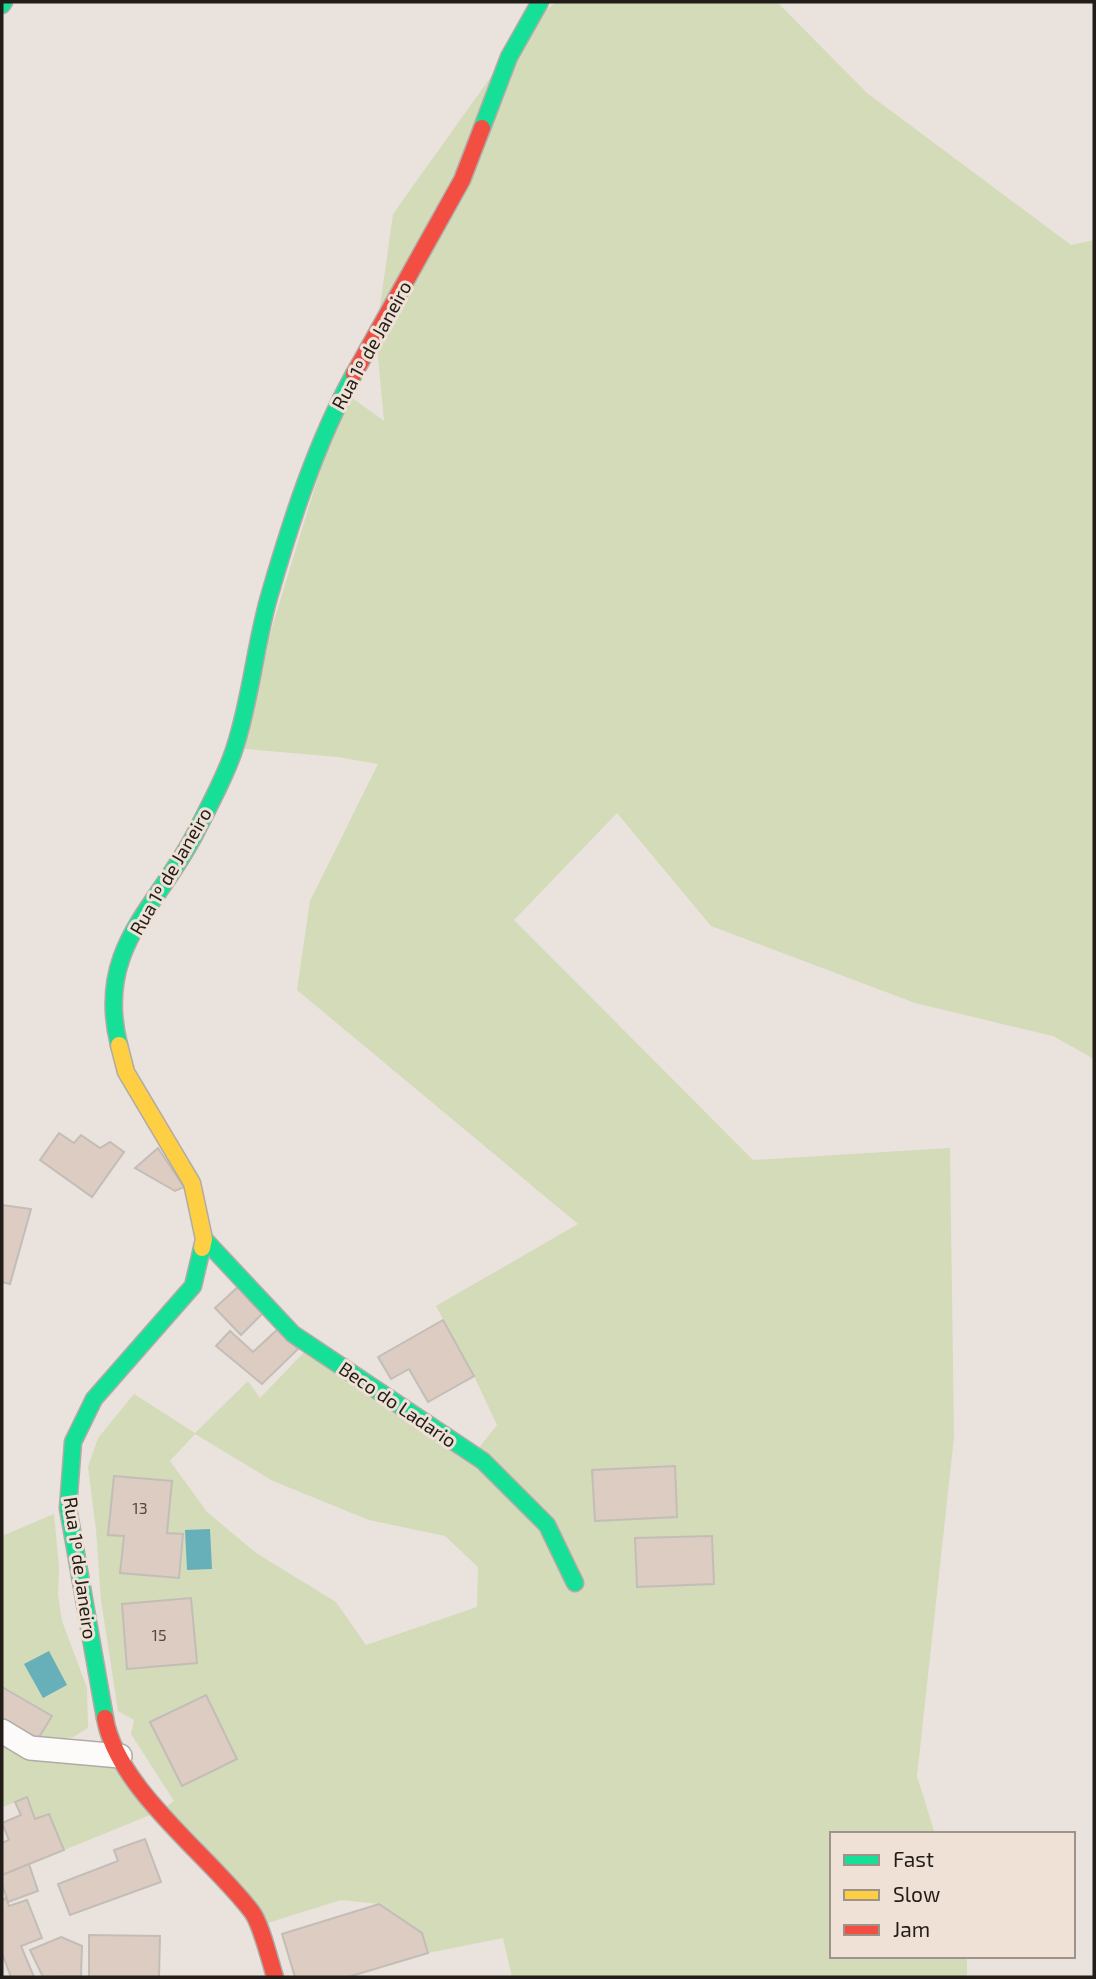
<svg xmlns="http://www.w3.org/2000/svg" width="1096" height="1979" viewBox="0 0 1096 1979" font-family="'Exo 2',sans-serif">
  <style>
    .green { fill: #d3dbb9; fill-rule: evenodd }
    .water { fill: #67b0ba }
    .building { fill: #ddccc2; stroke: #c3bdb8; stroke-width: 2 }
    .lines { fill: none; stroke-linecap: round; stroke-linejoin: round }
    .street-casing { stroke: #b1aba7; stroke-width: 26 }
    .fast-casing { stroke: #b1aba7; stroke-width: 19 }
    .slow-casing { stroke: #b1aba7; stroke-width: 19 }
    .jam-casing { stroke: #b1aba7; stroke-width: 19 }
    .street { stroke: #fcfbfa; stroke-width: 23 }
    .fast { stroke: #16e098; stroke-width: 16 }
    .slow { stroke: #ffcf43; stroke-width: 16 }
    .jam { stroke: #f24e42; stroke-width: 16 }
    .labels { text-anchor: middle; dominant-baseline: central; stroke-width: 6; stroke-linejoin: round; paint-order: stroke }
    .number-label { font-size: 16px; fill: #524a44 }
    .street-label { font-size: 19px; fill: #221d19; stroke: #f0e1d6 }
  </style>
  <rect width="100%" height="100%" fill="#eae2dc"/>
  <!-- green -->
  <g class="green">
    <path d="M 556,2 L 777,2 L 867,93 L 1071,245 L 1094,240 L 1094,1059 L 1053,1036 L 915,1003 L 711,926 L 617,813 L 514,920 L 753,1160 L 950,1148 L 954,1437 L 917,1776 L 935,1834 L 832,1834 L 832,1956 L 967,1956 L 967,1977 L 512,1977 L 503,1938 L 428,1953 L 422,1933 L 380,1904 L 341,1900 L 258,1926 L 160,1811 L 64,1850 L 49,1814 L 35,1819 L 27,1798 L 2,1807 L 2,1731 L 120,1756 L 160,1811 L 174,1801 L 131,1734 L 134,1720 L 118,1711 L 101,1600 L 96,1530 L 88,1467 L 98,1438 L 134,1394 L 195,1433 L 248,1381 L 260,1398 L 310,1346 L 474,1454 L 497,1425 L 474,1376 L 436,1306 L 578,1224 L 297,990 L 310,901 L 378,764 L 338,757 L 235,748 L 344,392 L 384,421 L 376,335 L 393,214 L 528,25 ZM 195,1434 L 273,1481 L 369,1520 L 445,1536 L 478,1567 L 477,1607 L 366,1645 L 336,1602 L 256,1553 L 207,1512 L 170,1461 Z"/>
    <path d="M 54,1514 L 59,1567 L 58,1595 L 62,1621 L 87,1688 L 88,1728 L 73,1737 L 36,1742 L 2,1722 L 2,1536 Z"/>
  </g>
  <!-- water -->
  <g class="water">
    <path d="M 210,1529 L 212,1569 L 187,1570 L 185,1530 Z"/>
    <path d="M 49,1651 L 67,1685 L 43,1698 L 24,1664 Z"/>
  </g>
  <!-- building -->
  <g class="building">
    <path d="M 59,1133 L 74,1143 L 81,1135 L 100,1148 L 110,1142 L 124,1152 L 92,1197 L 40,1160 Z"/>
    <path d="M 158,1148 L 184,1187 L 175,1191 L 135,1168 Z"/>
    <path d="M 2,1205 L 31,1209 L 10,1284 L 2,1282 Z"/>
    <path d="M 239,1286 L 264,1312 L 241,1335 L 215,1308 Z"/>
    <path d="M 443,1320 L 474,1376 L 428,1402 L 409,1369 L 391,1379 L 378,1357 Z"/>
    <path d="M 279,1328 L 298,1349 L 262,1384 L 216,1346 L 230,1331 L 253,1352 Z"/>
    <path d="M 675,1466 L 677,1517 L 595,1521 L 592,1470 Z"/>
    <path d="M 114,1476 L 172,1481 L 167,1533 L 183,1534 L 179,1578 L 120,1573 L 124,1536 L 108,1535 Z"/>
    <path d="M 712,1536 L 714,1584 L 637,1587 L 635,1538 Z"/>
    <path d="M 191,1598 L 197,1663 L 127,1669 L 122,1604 Z"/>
    <path d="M 2,1687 L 52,1716 L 36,1742 L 2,1722 Z"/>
    <path d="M 206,1695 L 237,1759 L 182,1786 L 150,1722 Z"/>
    <path d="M 27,1797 L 35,1819 L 49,1814 L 64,1850 L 2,1875 L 2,1843 L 9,1840 L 2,1823 L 21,1815 L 15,1802 Z"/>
    <path d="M 145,1839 L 161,1882 L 70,1915 L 58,1884 L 118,1861 L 114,1850 Z"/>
    <path d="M 29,1864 L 38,1891 L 8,1902 L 2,1884 L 2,1875 Z"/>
    <path d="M 6,1898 L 9,1906 L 27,1900 L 42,1938 L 21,1946 L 34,1977 L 11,1977 L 2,1953 L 2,1900 Z"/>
    <path d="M 379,1904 L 422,1933 L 428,1953 L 348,1977 L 295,1977 L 282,1934 Z"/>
    <path d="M 89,1935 L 160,1936 L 159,1977 L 89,1977 Z"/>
    <path d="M 61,1937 L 82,1946 L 81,1976 L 43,1977 L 30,1950 Z"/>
  </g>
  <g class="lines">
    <defs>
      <path id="street" d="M 2,1731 L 30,1748 L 120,1756"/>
      <g id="fast">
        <path d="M 2,5 L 4,2"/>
        <path d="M 482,128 L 509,57 L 540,2"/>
        <path d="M 119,1045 C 95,949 156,909 195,834 C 208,808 227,774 235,747 C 251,698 255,646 269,597 C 291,521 316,443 354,374"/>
        <path d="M 204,1239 L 293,1334 L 483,1461 L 547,1525 L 575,1583"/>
        <path d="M 105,1718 L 68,1508 L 73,1442 L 94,1399 L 193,1286 L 202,1248"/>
      </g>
      <path id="slow" d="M 119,1045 L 126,1072 L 192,1183 L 204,1239 L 202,1248"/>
      <g id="jam">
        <path d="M 354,374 L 462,180 L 482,128"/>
        <path d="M 105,1718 C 117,1789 209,1855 252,1912 C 261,1924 270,1961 275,1977"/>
      </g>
    </defs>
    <!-- street casing -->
    <use href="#street" class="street-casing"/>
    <!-- fast casing -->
    <use href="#fast" class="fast-casing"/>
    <!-- slow casing -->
    <use href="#slow" class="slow-casing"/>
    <!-- jam casing -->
    <use href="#jam" class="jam-casing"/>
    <!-- street -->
    <use href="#street" class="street"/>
    <!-- fast -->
    <use href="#fast" class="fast"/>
    <!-- slow -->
    <use href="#slow" class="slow"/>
    <!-- jam -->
    <use href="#jam" class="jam"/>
  </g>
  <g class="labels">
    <!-- number labels -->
    <g class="number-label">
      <text x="140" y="1507">13</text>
      <text x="159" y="1634">15</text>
    </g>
    <!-- street labels -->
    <g class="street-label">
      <text transform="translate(371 345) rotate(-61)">Rua 1º de Janeiro</text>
      <text transform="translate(170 871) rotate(-60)">Rua 1º de Janeiro</text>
      <text transform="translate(398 1404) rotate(34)">Beco do Ladario</text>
      <text transform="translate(81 1568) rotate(82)">Rua 1º de Janeiro</text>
    </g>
  </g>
  <!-- border -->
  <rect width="1096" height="1979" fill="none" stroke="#221d19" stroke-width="7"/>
  <!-- legend -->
  <rect x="830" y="1832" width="245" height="126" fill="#f0e1d6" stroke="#9e938a" stroke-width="2"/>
  <rect x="844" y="1855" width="35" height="10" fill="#16e098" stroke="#9e938a" stroke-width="2"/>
  <text x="893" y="1867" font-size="21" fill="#221d19">Fast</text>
  <rect x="844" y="1890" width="35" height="10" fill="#ffcf43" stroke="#9e938a" stroke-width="2"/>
  <text x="893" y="1902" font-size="21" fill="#221d19">Slow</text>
  <rect x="844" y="1925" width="35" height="10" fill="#f24e42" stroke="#9e938a" stroke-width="2"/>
  <text x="893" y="1937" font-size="21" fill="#221d19">Jam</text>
</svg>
